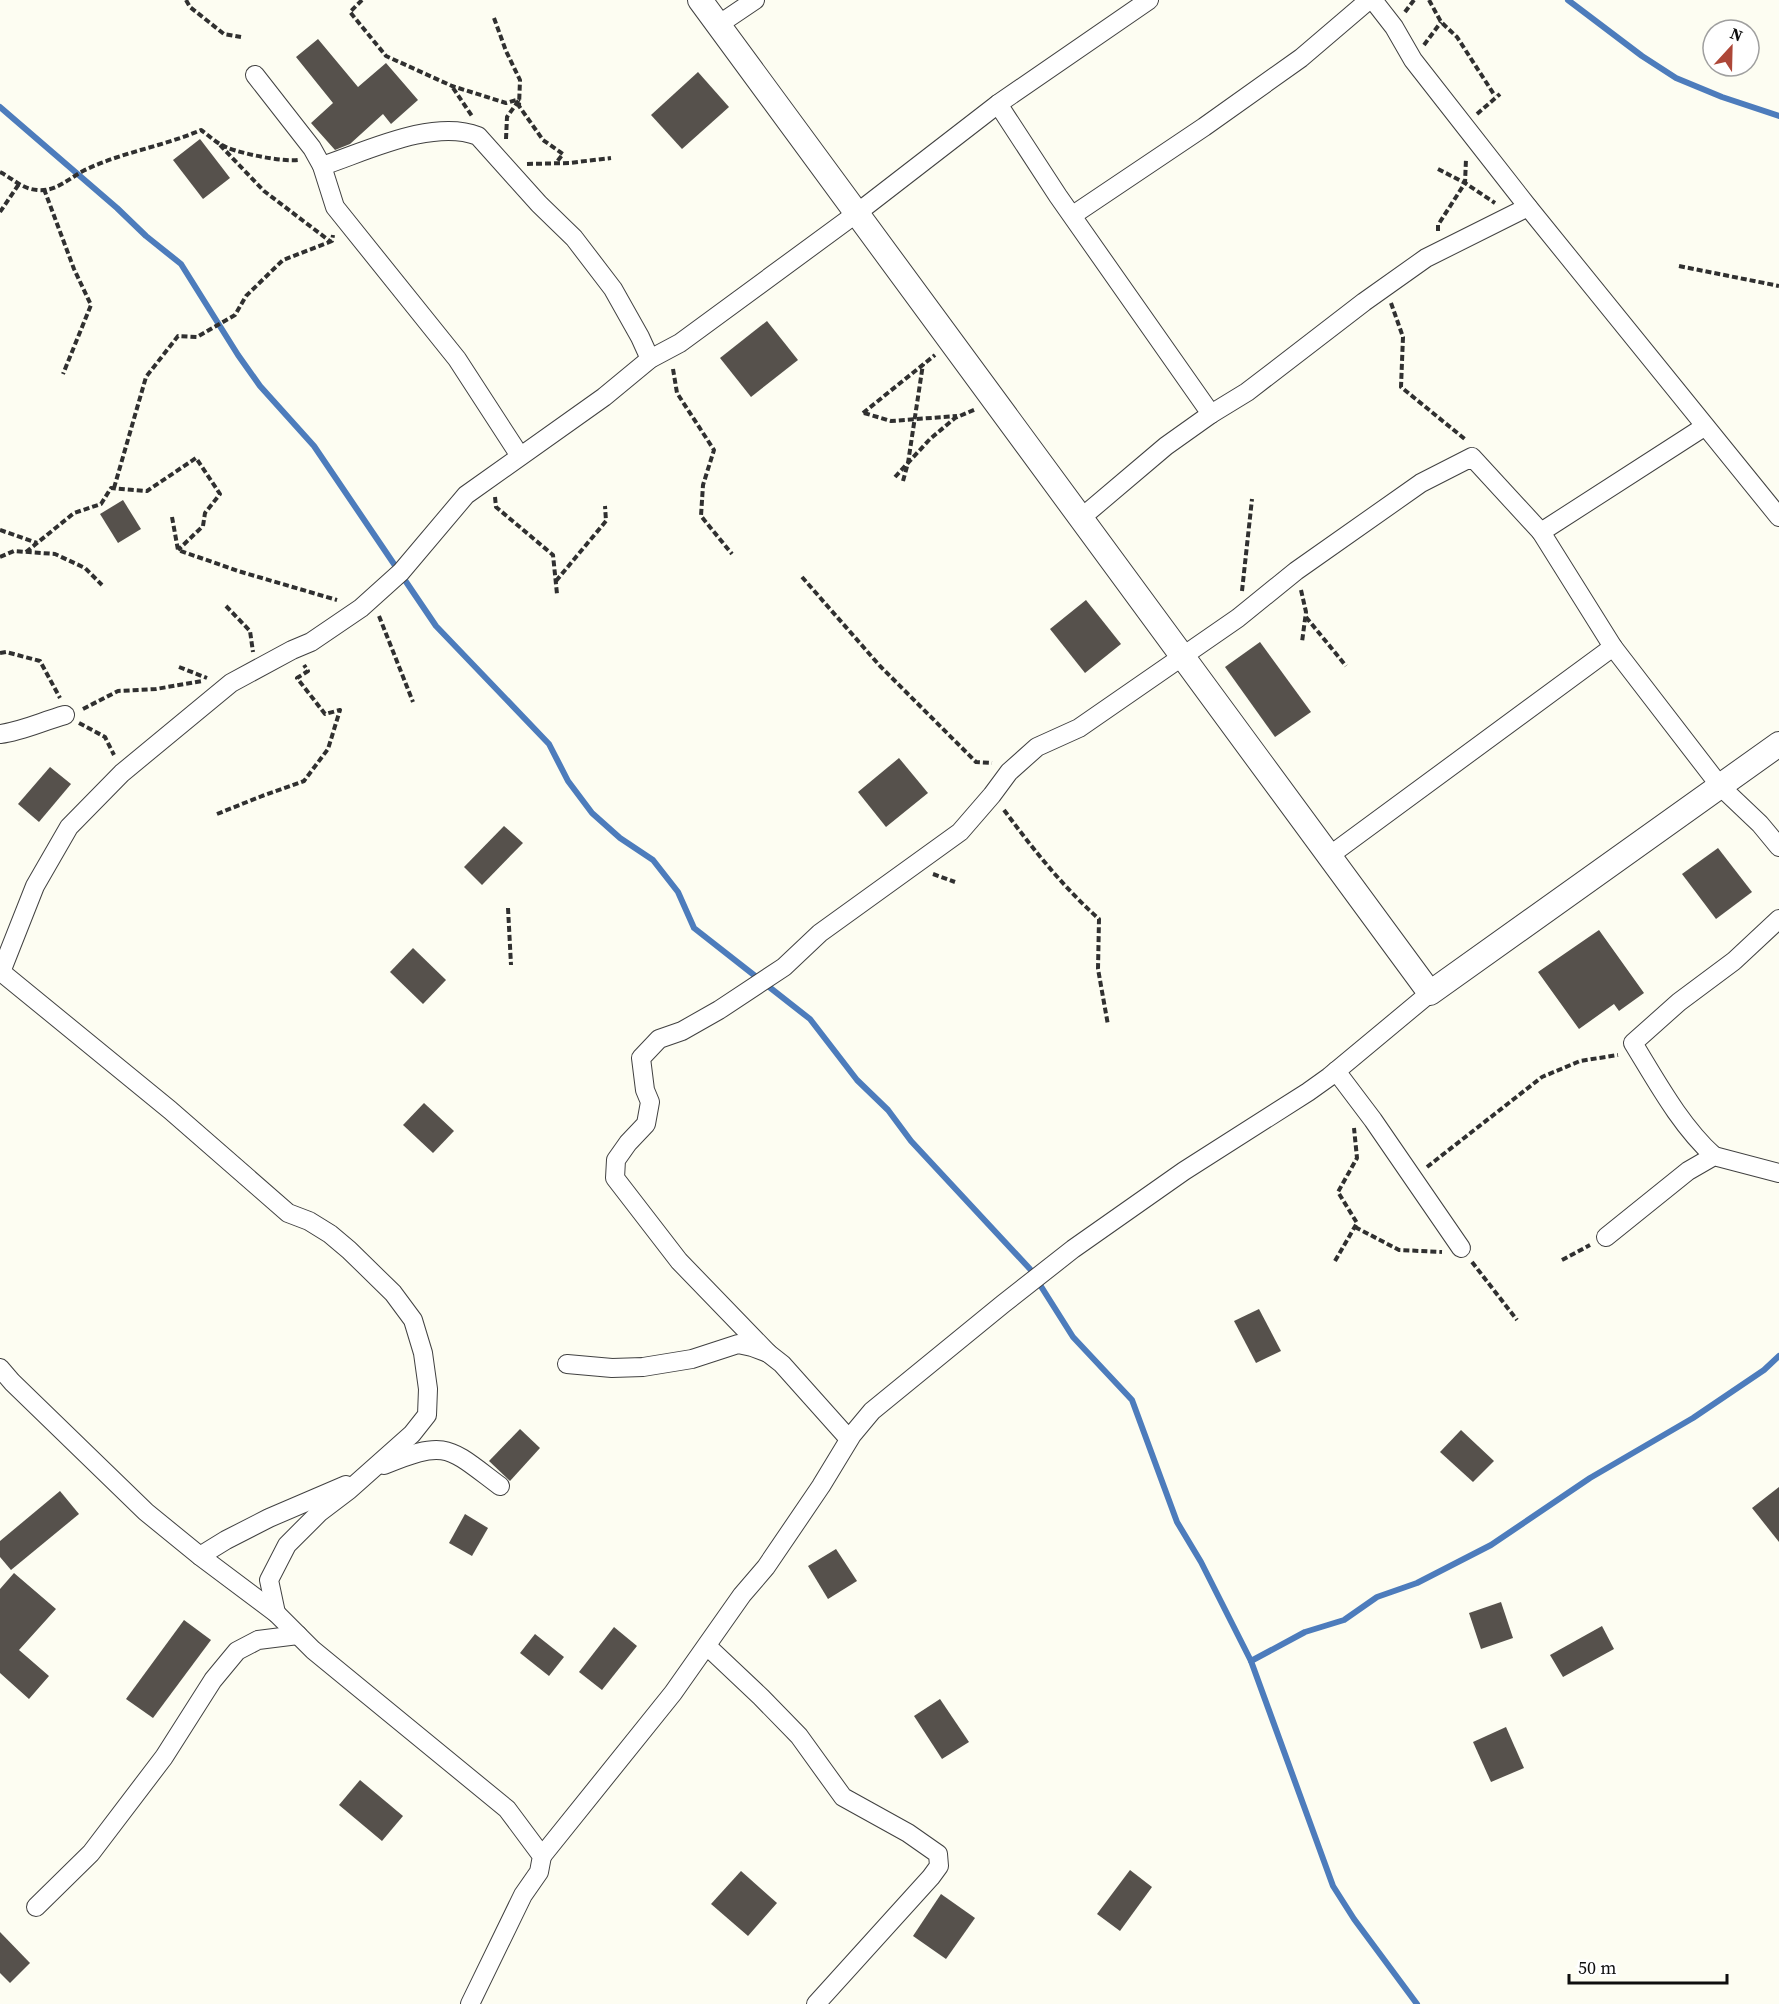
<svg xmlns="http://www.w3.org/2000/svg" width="1779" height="2004" viewBox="0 0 1779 2004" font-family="'Source Serif 4',serif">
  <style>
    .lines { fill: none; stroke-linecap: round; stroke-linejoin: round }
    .stream { stroke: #4d7cbc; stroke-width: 6 }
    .building { fill: #56514c }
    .minor-casing { stroke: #414141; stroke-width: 20 }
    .tertiary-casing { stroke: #414141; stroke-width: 26 }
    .path { stroke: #303030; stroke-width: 4; stroke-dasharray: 6 3; stroke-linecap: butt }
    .minor { stroke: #fff; stroke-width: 18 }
    .tertiary { stroke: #fff; stroke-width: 24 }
  </style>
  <rect width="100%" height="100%" fill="#fdfdf2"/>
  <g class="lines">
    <!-- stream -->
    <g class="stream">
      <path d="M 1568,0 L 1642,56 L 1676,78 L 1722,97 L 1779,116"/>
      <path d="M 0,107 L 117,208 L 146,236 L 181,264 L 238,355 L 260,386 L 314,446 L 436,626 L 549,744 L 568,781 L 592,813 L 620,838 L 653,860 L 678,892 L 694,928 L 810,1019 L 857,1080 L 888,1110 L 911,1141 L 1030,1269 L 1073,1337 L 1132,1400 L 1177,1522 L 1201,1562 L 1251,1661 L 1333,1886 L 1354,1919 L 1417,2004"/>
      <path d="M 1251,1661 L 1305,1632 L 1344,1620 L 1377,1597 L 1417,1583 L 1491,1545 L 1590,1478 L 1693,1418 L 1764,1370 L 1779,1356"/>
    </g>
  </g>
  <!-- building -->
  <g class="building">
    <path d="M 318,39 L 358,87 L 386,63 L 418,100 L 391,124 L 383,114 L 350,144 L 335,150 L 311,123 L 333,103 L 296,57 Z"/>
    <path d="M 698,72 L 729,107 L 682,149 L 651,115 Z"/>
    <path d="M 200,139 L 230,178 L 203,199 L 173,160 Z"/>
    <path d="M 767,321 L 798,360 L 751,397 L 720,358 Z"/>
    <path d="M 123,500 L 141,529 L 118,543 L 100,514 Z"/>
    <path d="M 1086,600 L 1121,644 L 1085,673 L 1050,629 Z"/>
    <path d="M 1260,642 L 1311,712 L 1275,737 L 1225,667 Z"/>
    <path d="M 899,758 L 928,793 L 886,827 L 858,792 Z"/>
    <path d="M 50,767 L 71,784 L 39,822 L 18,804 Z"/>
    <path d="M 504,826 L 523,843 L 482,885 L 464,867 Z"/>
    <path d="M 1718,848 L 1752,892 L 1716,919 L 1682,874 Z"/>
    <path d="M 1599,930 L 1644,993 L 1619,1011 L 1614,1004 L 1579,1029 L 1538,972 Z"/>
    <path d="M 413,948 L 446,980 L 423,1004 L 390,972 Z"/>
    <path d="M 424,1103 L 454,1131 L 433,1153 L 403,1125 Z"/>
    <path d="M 1259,1309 L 1281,1351 L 1256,1363 L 1234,1321 Z"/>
    <path d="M 520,1429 L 540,1448 L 510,1481 L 489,1461 Z"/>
    <path d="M 1461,1430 L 1494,1461 L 1473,1482 L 1440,1452 Z"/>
    <path d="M 1779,1487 L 1779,1542 L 1752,1508 Z"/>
    <path d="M 60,1491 L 79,1514 L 11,1570 L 0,1557 L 0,1541 Z"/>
    <path d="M 465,1514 L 488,1528 L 472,1556 L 449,1543 Z"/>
    <path d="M 836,1549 L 857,1581 L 828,1599 L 808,1566 Z"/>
    <path d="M 14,1573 L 56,1609 L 19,1650 L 49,1676 L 29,1699 L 0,1673 L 0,1589 Z"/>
    <path d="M 1501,1602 L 1513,1638 L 1481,1649 L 1469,1613 Z"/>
    <path d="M 184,1620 L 211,1640 L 153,1718 L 126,1699 Z"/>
    <path d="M 1602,1626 L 1614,1649 L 1563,1677 L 1550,1655 Z"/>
    <path d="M 614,1627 L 637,1646 L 602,1690 L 579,1672 Z"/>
    <path d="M 535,1634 L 564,1657 L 549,1676 L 520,1653 Z"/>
    <path d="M 940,1699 L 969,1742 L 942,1759 L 914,1716 Z"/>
    <path d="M 1506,1727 L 1524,1768 L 1491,1782 L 1473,1742 Z"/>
    <path d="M 360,1780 L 403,1816 L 382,1841 L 339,1805 Z"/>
    <path d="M 1130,1870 L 1152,1887 L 1120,1931 L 1097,1914 Z"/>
    <path d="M 741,1871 L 777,1903 L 748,1936 L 711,1904 Z"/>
    <path d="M 941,1894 L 975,1918 L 946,1959 L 913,1936 Z"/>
    <path d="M 0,1932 L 30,1963 L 10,1983 L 0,1973 Z"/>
  </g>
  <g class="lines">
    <defs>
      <g id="minor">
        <path d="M 1373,0 L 1394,27 L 1413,60 L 1528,207 L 1779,517"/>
        <path d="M 718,25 L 755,0"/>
        <path d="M 255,75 L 312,148 L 322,166 L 335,207 L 457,359 L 520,456"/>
        <path d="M 998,104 L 1058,196 L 1211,414 L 1166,446 L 1081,518"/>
        <path d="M 322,166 C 365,152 433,118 478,136 L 539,204 L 574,238 L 613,289 L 640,337 L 650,359"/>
        <path d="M 1073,215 L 1204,127 L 1301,58 L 1369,0"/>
        <path d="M 1211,414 L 1247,392 L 1364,302 L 1426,258 L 1528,207"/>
        <path d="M 1704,427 L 1541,532 L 1613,647 L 1720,786 L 1760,824 L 1779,847"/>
        <path d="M 0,734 C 23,731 43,721 65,715"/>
        <path d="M 1329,856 L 1613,647"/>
        <path d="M 0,971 L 170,1110 L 288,1213 L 309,1221 L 330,1234 L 349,1250 L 393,1293 L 413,1320 L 423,1353 L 428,1389 L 427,1415 L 412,1434 L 349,1490 L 320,1512 L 287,1545 L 269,1580 L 276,1613"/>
        <path d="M 1,972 L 35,886 L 69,827 L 122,773 L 231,683 L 292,650 L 311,642 L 361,608 L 401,572 L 466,495 L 604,397 L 650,359 L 680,343 L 857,213 L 998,104 L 1149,0"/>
        <path d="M 1336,1071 L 1373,1120 L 1461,1248"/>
        <path d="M 1714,1156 C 1680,1125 1657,1082 1633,1043 L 1679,1002 L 1734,961 L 1779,919"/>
        <path d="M 1606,1237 L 1688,1171 L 1714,1156 L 1779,1173"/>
        <path d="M 768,1353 L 679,1261 L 615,1178 L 616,1160 L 628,1143 L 646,1124 L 650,1102 L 645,1090 L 641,1058 L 659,1039 L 682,1031 L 719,1010 L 784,967 L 820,933 L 960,832 L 992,795 L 1009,772 L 1037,747 L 1079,728 L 1238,618 L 1296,571 L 1421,483 L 1472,457 L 1541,532"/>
        <path d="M 567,1364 L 612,1368 L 643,1367 L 692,1359 L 738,1344 L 752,1347 L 768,1353 L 782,1364 L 849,1439"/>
        <path d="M 0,1368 L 12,1382 L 146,1512 L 200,1556 L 276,1613 L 313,1650 L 507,1809 L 542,1856 L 539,1872 L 523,1895 L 470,2004"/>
        <path d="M 384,1465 C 447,1439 448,1447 500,1486"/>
        <path d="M 200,1556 L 226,1540 L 269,1518 L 346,1485"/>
        <path d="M 707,1646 L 761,1697 L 799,1736 L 843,1797 L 908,1833 L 938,1854 L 939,1866 L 931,1877 L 816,2004"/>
        <path d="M 542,1856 L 673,1693 L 742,1595 L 766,1567 L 821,1486 L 852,1435 L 872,1411 L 1003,1304 L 1073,1249 L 1184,1171 L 1308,1092 L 1329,1077 L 1430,993"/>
        <path d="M 36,1907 L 91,1853 L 164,1757 L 213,1680 L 237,1651 L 258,1640 L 298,1635"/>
      </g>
      <path id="tertiary" d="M 700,0 L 1430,993 L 1779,744"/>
    </defs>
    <!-- minor casing -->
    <use href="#minor" class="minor-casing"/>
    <!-- tertiary casing -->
    <use href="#tertiary" class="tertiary-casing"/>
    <!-- path -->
    <g class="path">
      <path d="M 186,0 L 190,7 L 224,34 L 241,37"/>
      <path d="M 362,0 L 350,12 L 386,56 L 452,86 L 506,103 L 520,99"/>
      <path d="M 1429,0 L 1441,22 L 1457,37 L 1495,96"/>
      <path d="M 1405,12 L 1414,0"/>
      <path d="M 494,18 L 506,51 L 520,80 L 519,106 L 543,140 L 563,154 L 556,163"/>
      <path d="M 1424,45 L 1441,22"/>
      <path d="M 453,88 L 472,116"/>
      <path d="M 1477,114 L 1500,94"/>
      <path d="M 506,139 L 507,117 L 519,100"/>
      <path d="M 220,145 L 264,191 L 331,242"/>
      <path d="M 527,164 L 569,163 L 611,158"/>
      <path d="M 1438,169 L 1465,183 L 1495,203"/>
      <path d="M 0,172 C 12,178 22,189 37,190 C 56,192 68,179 83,171 C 121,152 162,147 201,130 C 207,134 213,140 220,144 C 234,153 282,162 298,160"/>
      <path d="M 44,189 L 74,269 L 91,305 L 63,374"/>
      <path d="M 0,212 L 19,184"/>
      <path d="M 1438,231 L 1438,225 L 1465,183 L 1466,159"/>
      <path d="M 1679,266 L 1779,286"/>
      <path d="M 1391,303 L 1403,337 L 1401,387 L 1466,440"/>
      <path d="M 673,369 L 677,393 L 714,450 L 703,485 L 701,516 L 732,554"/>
      <path d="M 863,413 L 935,355"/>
      <path d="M 864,413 L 891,421 L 957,416"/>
      <path d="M 895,477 L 930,439 L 955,418 L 976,409"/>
      <path d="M 903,481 L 908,463 L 923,364"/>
      <path d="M 114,488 L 146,377 L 178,336 L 197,337 L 235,315 L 246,296 L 283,260 L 332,241 L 333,235"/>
      <path d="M 495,497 L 496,507 L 553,555 L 557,594"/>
      <path d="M 172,517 L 178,550 L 238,571 L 337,600"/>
      <path d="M 0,530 L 37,543"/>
      <path d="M 26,552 L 74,513 L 101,504 L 111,488 L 147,491 L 196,458 L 220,494 L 205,513 L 203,526 L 178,550"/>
      <path d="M 0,557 L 14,551 L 55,554 L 85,568 L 102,585"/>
      <path d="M 802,577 L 880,666 L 976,762 L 992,763"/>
      <path d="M 556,581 L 606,521 L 605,506"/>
      <path d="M 1301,590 L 1306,612 L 1302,642"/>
      <path d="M 1242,591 L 1252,499"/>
      <path d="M 226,606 L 250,631 L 253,652"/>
      <path d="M 379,616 L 413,702"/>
      <path d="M 1306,617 L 1346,666"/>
      <path d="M 0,653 L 6,652 L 40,661 L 60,698"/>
      <path d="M 179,667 L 207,678"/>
      <path d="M 83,709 L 118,691 L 156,689 L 202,681"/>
      <path d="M 79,723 L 105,737 L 114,755"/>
      <path d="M 1004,810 C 1033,849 1063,887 1099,919 L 1098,969 L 1108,1025"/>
      <path d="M 217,814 L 262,796 L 304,781 L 328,749 L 340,710 L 325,714 L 297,678 L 308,671 L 304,665"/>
      <path d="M 933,874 L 955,882"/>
      <path d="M 508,908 L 511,965"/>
      <path d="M 1427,1167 L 1542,1077 L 1580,1061 L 1618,1055"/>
      <path d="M 1355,1227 L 1399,1250 L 1442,1252"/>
      <path d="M 1562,1260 L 1590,1245"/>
      <path d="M 1335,1261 L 1357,1223 L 1338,1192 L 1357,1158 L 1354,1128"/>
      <path d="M 1472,1262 L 1517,1320"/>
    </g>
    <!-- minor -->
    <use href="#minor" class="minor"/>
    <!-- tertiary -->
    <use href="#tertiary" class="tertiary"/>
  </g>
  <!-- north arrow -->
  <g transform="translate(1731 48) rotate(22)"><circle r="28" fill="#ffffff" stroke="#9f9f9f" stroke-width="1.5"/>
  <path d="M0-4.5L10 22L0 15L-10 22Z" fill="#ad4738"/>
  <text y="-9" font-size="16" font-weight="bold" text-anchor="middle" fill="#0e0e0e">N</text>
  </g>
  <!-- scale -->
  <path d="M1569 1974v9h158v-9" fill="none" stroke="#0e0e0e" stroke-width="3"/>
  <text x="1578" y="1974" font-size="18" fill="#0e0e0e" stroke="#ffffff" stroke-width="4.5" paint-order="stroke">50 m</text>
</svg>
